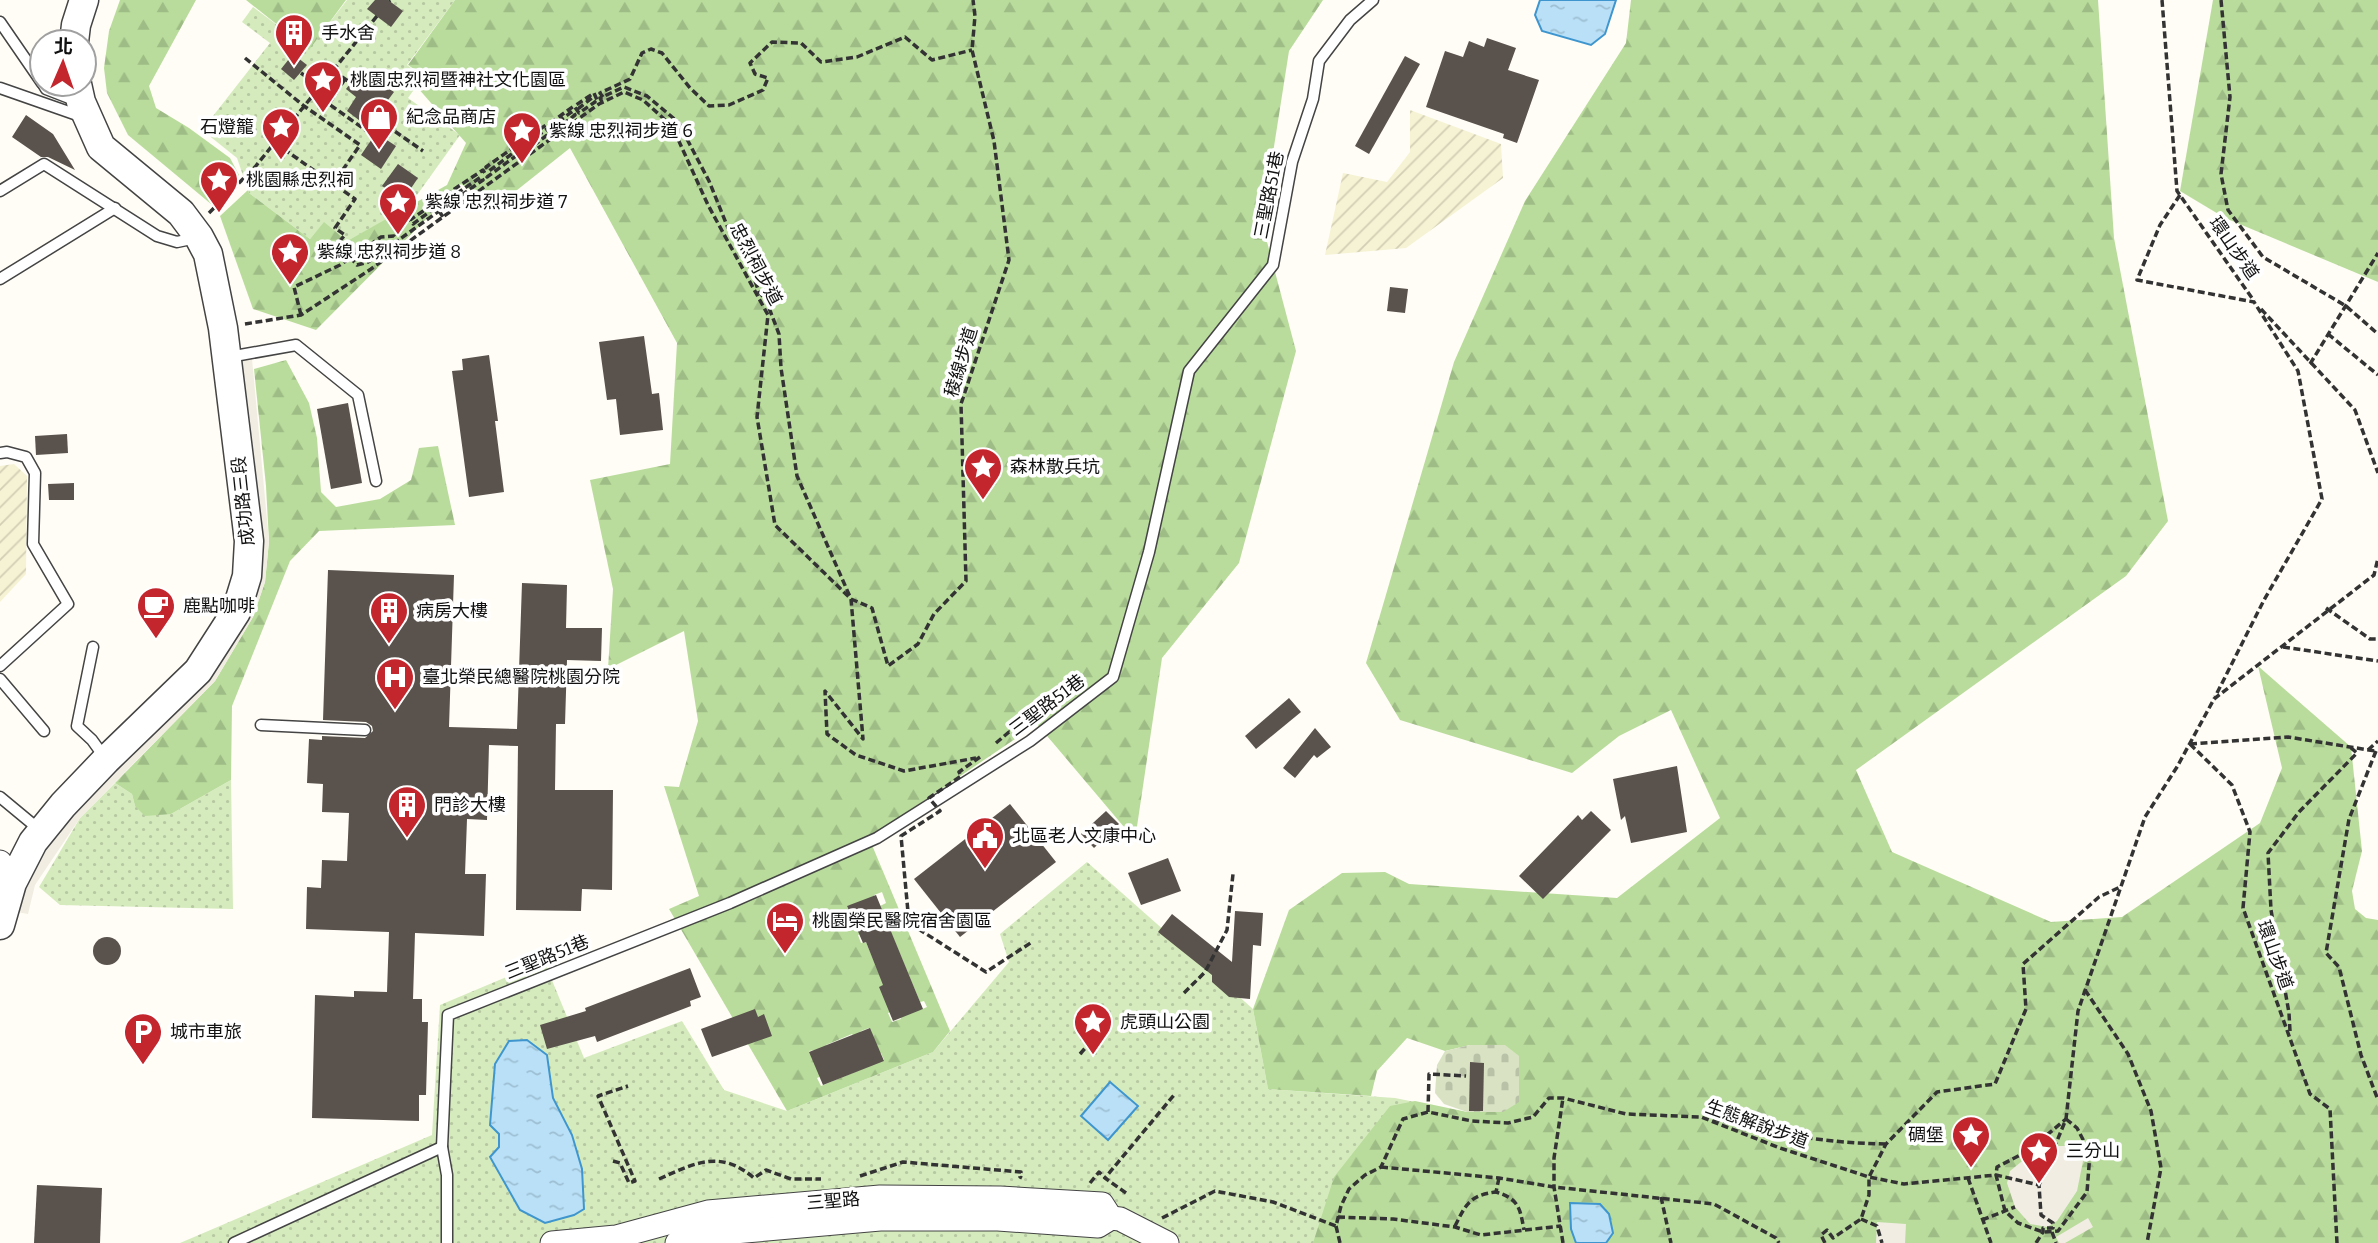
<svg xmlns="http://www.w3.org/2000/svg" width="2378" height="1243" viewBox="0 0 2378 1243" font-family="Bitter,'Noto Sans TC',serif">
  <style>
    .farmland { fill: url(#farmland-furrows) }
    .grass { fill: url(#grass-dots) }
    .forest { fill: url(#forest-firs); fill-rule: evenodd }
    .cemetery { fill: url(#cemetery-stones) }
    .plaza { fill: #f1ede2 }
    .water { fill: url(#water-ripples); stroke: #3f96cf; stroke-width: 2 }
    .building { fill: #5a524d }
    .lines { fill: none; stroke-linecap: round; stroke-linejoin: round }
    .service-casing { stroke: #444; stroke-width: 13 }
    .minor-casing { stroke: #444; stroke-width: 25 }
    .tertiary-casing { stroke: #444; stroke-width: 31 }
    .path { stroke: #333; stroke-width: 3.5; stroke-dasharray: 7 3.5; stroke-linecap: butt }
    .service { stroke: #fff; stroke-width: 10 }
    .minor { stroke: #fff; stroke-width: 23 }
    .tertiary { stroke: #fff; stroke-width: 28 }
    .path-bridge { stroke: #333; stroke-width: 3.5; stroke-dasharray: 7 3.5; stroke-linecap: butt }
    .labels { text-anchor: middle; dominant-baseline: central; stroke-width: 7; stroke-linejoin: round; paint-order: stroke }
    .poi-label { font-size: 18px; fill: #111; stroke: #fff; text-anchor: start }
    .street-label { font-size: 18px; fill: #111; stroke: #fff }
  </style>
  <defs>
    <pattern id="farmland-furrows" width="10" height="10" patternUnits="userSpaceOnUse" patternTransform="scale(1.75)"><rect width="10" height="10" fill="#f6f3d4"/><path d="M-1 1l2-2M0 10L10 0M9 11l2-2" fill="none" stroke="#d2cfb5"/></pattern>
    <pattern id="grass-dots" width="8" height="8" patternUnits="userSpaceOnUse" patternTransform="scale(1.75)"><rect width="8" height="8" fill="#d5ebbd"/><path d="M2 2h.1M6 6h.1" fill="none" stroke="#b6c8a1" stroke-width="1.8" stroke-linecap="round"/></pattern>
    <pattern id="forest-firs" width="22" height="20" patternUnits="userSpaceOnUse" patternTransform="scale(1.75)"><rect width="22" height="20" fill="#b9dc9c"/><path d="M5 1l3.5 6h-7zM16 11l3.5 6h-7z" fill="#9ebc85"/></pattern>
    <pattern id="cemetery-stones" width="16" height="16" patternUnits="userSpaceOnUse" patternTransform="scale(1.75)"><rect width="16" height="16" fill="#d9e3c4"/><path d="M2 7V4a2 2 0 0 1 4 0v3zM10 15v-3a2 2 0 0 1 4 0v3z" fill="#b9c2a7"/></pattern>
    <pattern id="water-ripples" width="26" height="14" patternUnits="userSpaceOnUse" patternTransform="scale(1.75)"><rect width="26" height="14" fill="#b9e0f7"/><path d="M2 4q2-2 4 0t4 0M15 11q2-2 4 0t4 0" fill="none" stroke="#9ebfd3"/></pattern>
  </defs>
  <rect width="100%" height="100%" fill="#fffdf5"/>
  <!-- farmland -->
  <g class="farmland">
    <path d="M 1410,110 L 1501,144 L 1503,178 L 1406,248 L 1325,255 L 1343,173 L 1387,182 L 1410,152 Z"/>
    <path d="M 14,464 L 27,476 L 26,574 L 0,602 L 0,466 Z"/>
  </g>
  <!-- grass -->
  <g class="grass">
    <path d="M 347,0 L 455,0 L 407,65 L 423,77 L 408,98 L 460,135 L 407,209 L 347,241 L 324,223 L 310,239 L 249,193 L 237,158 L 202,130 L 270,43 L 242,22 L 253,7 L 309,49 Z"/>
    <path d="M 231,780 L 233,909 L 60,905 L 39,887 L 80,818 L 115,783 L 132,794 L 135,806 L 171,814 Z"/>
    <path d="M 1087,862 L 1253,1009 L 1268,1089 L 1395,1098 L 2122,1243 L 180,1243 L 432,1135 L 440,1005 L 544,961 L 584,1058 L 682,1021 L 724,1090 L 787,1111 L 933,1052 L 1009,962 L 1000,934 Z"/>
  </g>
  <!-- forest -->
  <g class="forest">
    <path d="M 120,0 L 196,0 L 149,86 L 156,108 L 189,128 L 230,158 L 239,175 L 211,204 L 128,135 L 107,93 L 104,68 L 109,31 Z"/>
    <path d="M 246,0 L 346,0 L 309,50 Z"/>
    <path d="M 455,0 L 1323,0 L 1289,51 L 1262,223 L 1296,351 L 1239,563 L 1162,658 L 1135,840 L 1037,724 L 869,838 L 950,1031 L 933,1052 L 787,1111 L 669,909 L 699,896 L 664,786 L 679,787 L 698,721 L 684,631 L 608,669 L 613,589 L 590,480 L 670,464 L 677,343 L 570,148 L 497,206 L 461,184 L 316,330 L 253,309 L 220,216 L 248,190 L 249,193 L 310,239 L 324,222 L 347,241 L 447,185 L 466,143 L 417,87 L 424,76 L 408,65 ZM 882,892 L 886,903 L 880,906 L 920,1002 L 924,1001 L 927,1007 L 920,1010 L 918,1006 L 899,1014 L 901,1019 L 892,1022 L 888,1013 L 894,1010 L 866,942 L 861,943 L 858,935 L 863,933 L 855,915 L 851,916 L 847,906 L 875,900 L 874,895 ZM 869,1028 L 876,1055 L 881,1053 L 884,1060 L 821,1086 L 817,1078 L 822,1076 L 809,1051 L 827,1048 L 826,1045 L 852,1034 L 855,1038 L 861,1031 Z"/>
    <path d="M 1631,0 L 2098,0 L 2114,238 L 2168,521 L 2126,576 L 1856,770 L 1892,852 L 2051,922 L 2122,917 L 2260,823 L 2282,768 L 2258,666 L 2351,747 L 2362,851 L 2352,891 L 2355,909 L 2366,918 L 2378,920 L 2378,1243 L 1313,1243 L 1334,1177 L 1390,1106 L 1415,1101 L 1467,1112 L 1470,1045 L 1445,1051 L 1407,1038 L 1377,1071 L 1371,1096 L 1268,1089 L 1253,1009 L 1289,910 L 1342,873 L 1385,872 L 1409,884 L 1617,898 L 1720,818 L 1671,710 L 1619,736 L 1572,773 L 1400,720 L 1366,663 L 1454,362 L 1525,201 L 1626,43 Z"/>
    <path d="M 2213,0 L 2378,0 L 2378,282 L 2225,218 L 2180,191 Z"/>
    <path d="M 286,360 L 309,403 L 317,438 L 321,492 L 336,507 L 380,499 L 411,480 L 419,448 L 438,446 L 455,525 L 319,531 L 290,561 L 232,706 L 231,780 L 171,814 L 145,816 L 135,806 L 132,794 L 115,783 L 215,681 L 253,617 L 265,582 L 269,541 L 266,486 L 254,369 Z"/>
  </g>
  <!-- cemetery -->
  <path class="cemetery" d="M 1470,1045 L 1505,1045 L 1519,1056 L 1519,1102 L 1503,1112 L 1467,1112 L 1444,1104 L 1435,1093 L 1437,1065 L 1445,1051 Z"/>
  <!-- plaza -->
  <g class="plaza">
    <path d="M 252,359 L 269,541 L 265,582 L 253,617 L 215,681 L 80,818 L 35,885 L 28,914 L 17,912 L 26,881 L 37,860 L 73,811 L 247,612 L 240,361 Z"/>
    <path d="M 2059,1146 L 2070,1146 L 2069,1159 L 2083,1161 L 2077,1191 L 2057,1221 L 2047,1227 L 2030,1224 L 2015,1207 L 2007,1183 L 2010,1171 L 2021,1162 L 2034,1154 Z"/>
    <path d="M 2088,1218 L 2093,1227 L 2065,1243 L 2059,1243 L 2056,1237 Z"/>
    <path d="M 1877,1222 L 1906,1224 L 1905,1243 L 1876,1243 Z"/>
  </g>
  <!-- water -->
  <g class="water">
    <path d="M 1540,0 L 1616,0 L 1605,34 L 1591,45 L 1542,31 L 1535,15 Z"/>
    <path d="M 527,1040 L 547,1055 L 553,1098 L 572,1135 L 582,1169 L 584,1209 L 574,1215 L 545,1223 L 520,1210 L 490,1157 L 499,1147 L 499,1134 L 490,1125 L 495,1064 L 509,1041 Z"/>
    <path d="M 1110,1082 L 1138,1106 L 1108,1140 L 1081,1116 Z"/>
    <path d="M 1570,1203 L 1600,1204 L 1609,1214 L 1613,1233 L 1606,1243 L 1576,1243 L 1571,1229 Z"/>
  </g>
  <!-- building -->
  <g class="building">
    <path d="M 375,0 L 388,0 L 403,11 L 391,27 L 367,9 Z"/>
    <path d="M 1487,38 L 1516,48 L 1508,70 L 1539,80 L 1517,143 L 1503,138 L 1504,134 L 1426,107 L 1445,51 L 1463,57 L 1469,41 L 1484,47 Z"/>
    <path d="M 293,54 L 307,65 L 294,80 L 281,69 Z"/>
    <path d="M 1405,56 L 1420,64 L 1369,154 L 1355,146 Z"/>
    <path d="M 369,74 L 394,92 L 368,127 L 347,111 L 356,97 L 346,89 L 355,77 L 362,82 Z"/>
    <path d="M 26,115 L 53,134 L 75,170 L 48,157 L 41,157 L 12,137 Z"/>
    <path d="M 376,133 L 396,146 L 381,169 L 361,155 Z"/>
    <path d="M 398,164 L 418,178 L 403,200 L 382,186 Z"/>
    <path d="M 1390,287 L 1408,289 L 1405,313 L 1387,311 Z"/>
    <path d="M 644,336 L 652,394 L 659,393 L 663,430 L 620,435 L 616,399 L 607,400 L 599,342 Z"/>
    <path d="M 489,355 L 498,421 L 495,421 L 504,492 L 469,497 L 452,371 L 463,370 L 462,359 Z"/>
    <path d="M 348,403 L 362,483 L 331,489 L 317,409 Z"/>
    <path d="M 67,434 L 68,453 L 36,455 L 35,436 Z"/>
    <path d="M 74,483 L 74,500 L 49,500 L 48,484 Z"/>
    <path d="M 328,570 L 454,575 L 449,727 L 517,729 L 522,583 L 567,585 L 566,628 L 602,628 L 601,661 L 567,660 L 565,724 L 556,724 L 555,790 L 613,790 L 612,890 L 582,889 L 581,911 L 516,910 L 518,746 L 489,745 L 487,820 L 467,819 L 465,874 L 486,874 L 484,936 L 415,933 L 413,999 L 422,999 L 422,1022 L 428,1022 L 426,1095 L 419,1095 L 419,1121 L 312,1118 L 315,995 L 354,997 L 354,991 L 387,992 L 389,932 L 306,929 L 307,887 L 321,888 L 322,860 L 347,861 L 349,813 L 322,812 L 323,784 L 307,783 L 309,739 L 322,740 L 322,736 L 365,738 L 373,731 L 372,726 L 366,722 L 323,720 Z"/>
    <path d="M 1289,698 L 1301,712 L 1256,749 L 1245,736 Z"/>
    <path d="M 1315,728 L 1331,747 L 1317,758 L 1314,755 L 1295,778 L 1283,768 Z"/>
    <path d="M 1677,766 L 1687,832 L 1631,843 L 1625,816 L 1621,820 L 1613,779 Z"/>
    <path d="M 1010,804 L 1056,862 L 960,937 L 914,879 Z"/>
    <path d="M 1106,811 L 1119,824 L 1094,848 L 1081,834 Z"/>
    <path d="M 1591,811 L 1611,830 L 1543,899 L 1519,876 L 1578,815 L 1582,820 Z"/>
    <path d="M 1168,858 L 1181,891 L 1141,905 L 1128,873 Z"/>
    <path d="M 876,895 L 923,1009 L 893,1021 L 879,987 L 883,985 L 866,942 L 863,943 L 847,906 Z"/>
    <path d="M 1235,911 L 1263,913 L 1261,946 L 1253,945 L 1250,999 L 1229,997 L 1212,982 L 1212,975 L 1158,932 L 1172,914 L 1232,962 Z"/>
    <circle cx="107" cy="951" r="14"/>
    <path d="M 690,968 L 701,997 L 690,1001 L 691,1006 L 597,1042 L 595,1036 L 547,1049 L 540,1025 L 586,1011 L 585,1008 Z"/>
    <path d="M 755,1009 L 758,1017 L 764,1014 L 772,1036 L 712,1057 L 701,1029 Z"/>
    <path d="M 870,1028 L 884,1061 L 823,1085 L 809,1052 Z"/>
    <path d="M 1470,1062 L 1484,1063 L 1483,1111 L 1469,1111 Z"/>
    <path d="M 37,1185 L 102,1188 L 100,1243 L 34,1243 Z"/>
  </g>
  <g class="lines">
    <defs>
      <g id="service">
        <path d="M 0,22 L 42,83"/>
        <path d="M 43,84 L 46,89 L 77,101"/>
        <path d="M 0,88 L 83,117"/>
        <path d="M 0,191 L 44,164 L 157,236 L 177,242 L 196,238"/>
        <path d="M 0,279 L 115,208"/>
        <path d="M 229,357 L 296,345 L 358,395 L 376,481"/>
        <path d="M 0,453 L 7,452 L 26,457 L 35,473 L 33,544 L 68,604 L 0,666"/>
        <path d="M 93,647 L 77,726 L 92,740 L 105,758"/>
        <path d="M 0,679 L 44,731"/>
        <path d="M 261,725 L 365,730"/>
        <path d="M 0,797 L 41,831"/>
        <path d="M 234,1243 L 442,1147"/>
        <path d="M 447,1243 L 447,1175 L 442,1147 L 448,1015 L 730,903 L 877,838 L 1030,741 L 1113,677 L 1149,552 L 1189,371 L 1273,265 L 1292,162 L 1313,99 L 1319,61 L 1350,20 L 1373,0"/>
      </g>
      <g id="minor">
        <path d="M 0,862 L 12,883"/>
        <path d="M 552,1243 L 616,1237 L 708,1212 L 880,1197 L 1000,1198 L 1102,1204 L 1111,1218"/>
        <path d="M 677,1243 L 712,1234 L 880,1219 L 998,1219 L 1098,1226 L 1111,1218 L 1120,1219 L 1167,1243"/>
      </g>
      <g id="tertiary">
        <path d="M 74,42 L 76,25 L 84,0"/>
        <path d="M 0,925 L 12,883 L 33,842 L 63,805 L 106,760 L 198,671 L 236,612 L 247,576 L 249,541 L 223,328 L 208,254 L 199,237 L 181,213 L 101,147 L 81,102 L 77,84"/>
      </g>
    </defs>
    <!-- service casing -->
    <use href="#service" class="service-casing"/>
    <!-- minor casing -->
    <use href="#minor" class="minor-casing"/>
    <!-- tertiary casing -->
    <use href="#tertiary" class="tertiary-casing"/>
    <!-- path -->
    <g class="path">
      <path d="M 2162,0 L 2177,191 L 2254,301"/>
      <path d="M 2221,0 L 2230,97 L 2221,174 L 2228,210 L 2263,257 L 2346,306 L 2378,334"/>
      <path d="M 389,1 L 390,0"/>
      <path d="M 245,58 L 304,106 L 360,145 L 333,184"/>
      <path d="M 333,71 L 351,83"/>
      <path d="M 301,73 L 320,87"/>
      <path d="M 345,79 L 329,104 L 371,134 L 380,121 L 423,151"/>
      <path d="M 603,97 L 600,93 L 630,79 L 642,53 L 651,49 L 662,53 L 690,88 L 709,106 L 729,105 L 763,90 L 768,78 L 755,74 L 750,63 L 772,42 L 801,43 L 821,62 L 857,57 L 905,37 L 932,60 L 972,50"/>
      <path d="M 602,102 L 600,98 L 624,87 L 647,96 L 678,122 L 709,181 L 728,228 L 750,267 L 759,292 L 766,300 L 779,334 L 781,368 L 797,476 L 851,599 L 863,739 L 825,691 L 827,734 L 856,755 L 904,771 L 976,758"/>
      <path d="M 275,143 L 355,199 L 335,228 L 345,235 L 338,243 L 350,257"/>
      <path d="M 2180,195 L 2160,225 L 2137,280 L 2254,302 L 2298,371 L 2322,499 L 2264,600 L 2215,697"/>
      <path d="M 439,211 L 443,217"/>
      <path d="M 209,213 L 255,167 L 377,16"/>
      <path d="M 2261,309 L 2355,410 L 2378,473"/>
      <path d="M 301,315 L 294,287 L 340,265 L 381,237 L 394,236 L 402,247"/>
      <path d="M 245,324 L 301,315 L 371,269 L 599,104 L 624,92 L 643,100 L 672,126 L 708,205 L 768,315 L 757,417 L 775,525 L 851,599 L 872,608 L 888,666 L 918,644 L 934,614 L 966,581 L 961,404 L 1009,260 L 994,141 L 972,50 L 975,16 L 973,0"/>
      <path d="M 2328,334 L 2378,375"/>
      <path d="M 2310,364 L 2378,253"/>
      <path d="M 2326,608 L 2370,639 L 2378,639"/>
      <path d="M 2283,647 L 2378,661"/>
      <path d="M 996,743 L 1009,732 L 1015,734"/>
      <path d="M 2190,744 L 2232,785 L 2250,832 L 2243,908 L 2310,1094 L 2330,1109 L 2337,1243"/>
      <path d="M 2190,744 L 2288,737 L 2375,751"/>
      <path d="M 2368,750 L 2378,741"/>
      <path d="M 2376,751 L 2349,819 L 2326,953 L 2339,967 L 2361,1055 L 2378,1100"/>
      <path d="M 2085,990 L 2128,1054 L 2151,1111 L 2161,1168 L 2147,1243"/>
      <path d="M 1184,993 L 1205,972 L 1227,930 L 1233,874"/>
      <path d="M 2290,1031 L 2289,1013 L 2271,910 L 2268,853 L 2299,812 L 2357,753 L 2350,747"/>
      <path d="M 1080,1054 L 1110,1020"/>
      <path d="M 1428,1112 L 1429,1074 L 1466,1076"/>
      <path d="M 1713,1119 C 1773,1133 1823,1143 1885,1144"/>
      <path d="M 2066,1119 L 2077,1128 L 2090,1153 L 2087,1192 L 2058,1231 L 2043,1232 L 2018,1223 L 2005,1211 L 1996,1175 L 1997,1167 L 2028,1151 Z"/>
      <path d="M 613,1161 L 620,1163 L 629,1183 L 635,1181 L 598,1096 L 628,1086"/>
      <path d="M 1381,1167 L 1499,1178 L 1554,1187 L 1714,1204 L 1776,1238 L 1779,1243"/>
      <path d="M 860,1176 L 903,1162 L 1021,1172 L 1020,1177 L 1022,1178"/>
      <path d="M 1499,1178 L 1496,1192 C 1519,1199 1520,1208 1524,1230"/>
      <path d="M 1968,1178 L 1991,1243"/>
      <path d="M 659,1179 C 695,1163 720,1149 754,1178 L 766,1170 L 791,1179 L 821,1179"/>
      <path d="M 1090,1183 L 1099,1172 L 1105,1178"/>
      <path d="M 1126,1193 L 1105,1178 L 1174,1095"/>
      <path d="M 1661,1197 L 1671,1243"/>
      <path d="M 1338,1217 L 1393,1219 L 1455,1227 L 1481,1235 L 1561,1226"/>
      <path d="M 1162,1218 L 1215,1191 L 1273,1202 L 1336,1226 L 1341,1206 L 1349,1189 L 1365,1175 L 1381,1167 L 1403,1119 L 1428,1112 L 1472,1121 L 1508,1123 L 1533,1117 L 1549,1098 L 1563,1098 L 1626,1114 L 1701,1117 L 1780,1148 L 1869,1177 L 1904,1184 L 1996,1175 L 2039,1185"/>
      <path d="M 1861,1219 L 1877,1226 L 1882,1243"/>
      <path d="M 1982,1220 L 2015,1207"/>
      <path d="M 1336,1226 L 1340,1243"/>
      <path d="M 1455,1226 C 1466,1204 1470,1195 1496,1192"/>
      <path d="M 2052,1232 L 2056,1243"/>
      <path d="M 1563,1243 L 1554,1187 L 1554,1158 L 1563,1098"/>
      <path d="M 1825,1243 L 1821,1235 L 1827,1230 L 1833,1238 L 1861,1219 L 1869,1195 L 1869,1177 L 1886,1144 L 1937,1092 L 1995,1084 L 2026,1009 L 2023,964 L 2099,897 L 2120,887"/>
      <path d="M 2036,1243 L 2043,1232 L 2043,1228 L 2053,1228 L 2053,1223 L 2041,1215 L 2039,1185 L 2066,1119 L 2078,1011 L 2145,817 L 2177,767 L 2214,699 L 2374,575 L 2378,558"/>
    </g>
    <!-- service -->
    <use href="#service" class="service"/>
    <!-- minor -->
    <use href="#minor" class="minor"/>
    <!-- tertiary -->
    <use href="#tertiary" class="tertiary"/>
    <!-- path-bridge -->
    <g class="path-bridge">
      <path d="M 350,257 L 357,265 L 368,262 L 439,211 L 436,207 L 413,224 L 410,220 L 448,194 L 451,198 L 439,206 L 442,209 L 483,180 L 481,177 L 453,196 L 450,192 L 483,170 L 487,177 L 520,153 L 517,150 L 489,171 L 486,167 L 520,143 L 526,151 L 550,133 L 547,129 L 527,143 L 524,140 L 549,123 L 554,131 L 575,115 L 573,111 L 555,124 L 553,121 L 574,106 L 579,113 L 595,102 L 592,98 L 579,108 L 576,105 L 594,93 L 597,100 L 600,98"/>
      <path d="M 980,757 L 959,772 L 961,776 L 929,798 L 940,811 L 901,836 L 909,923 L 986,972 L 1032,942"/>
    </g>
  </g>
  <!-- icons -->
  <defs>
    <symbol id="building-pin" viewBox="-11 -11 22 30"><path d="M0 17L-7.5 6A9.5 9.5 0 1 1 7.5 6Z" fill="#c4262e" stroke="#fff"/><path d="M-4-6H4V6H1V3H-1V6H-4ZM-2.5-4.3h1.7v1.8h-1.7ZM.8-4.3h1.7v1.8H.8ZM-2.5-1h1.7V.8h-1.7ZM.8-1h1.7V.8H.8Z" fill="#fff"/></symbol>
    <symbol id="sight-pin" viewBox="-11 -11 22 30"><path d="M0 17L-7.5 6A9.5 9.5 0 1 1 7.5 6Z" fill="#c4262e" stroke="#fff"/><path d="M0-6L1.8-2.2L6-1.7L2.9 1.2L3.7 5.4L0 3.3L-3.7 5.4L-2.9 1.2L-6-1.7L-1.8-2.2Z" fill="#fff"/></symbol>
    <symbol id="shop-pin" viewBox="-11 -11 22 30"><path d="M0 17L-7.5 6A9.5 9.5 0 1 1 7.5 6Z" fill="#c4262e" stroke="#fff"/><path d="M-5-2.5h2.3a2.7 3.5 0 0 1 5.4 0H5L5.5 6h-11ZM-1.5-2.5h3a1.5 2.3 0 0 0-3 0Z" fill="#fff"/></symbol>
    <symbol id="cafe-pin" viewBox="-11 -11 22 30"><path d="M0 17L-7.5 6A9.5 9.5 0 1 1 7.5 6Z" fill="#c4262e" stroke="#fff"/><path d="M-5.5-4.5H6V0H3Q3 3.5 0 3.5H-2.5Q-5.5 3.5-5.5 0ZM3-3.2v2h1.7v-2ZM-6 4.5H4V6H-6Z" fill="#fff"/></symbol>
    <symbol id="hospital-pin" viewBox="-11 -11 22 30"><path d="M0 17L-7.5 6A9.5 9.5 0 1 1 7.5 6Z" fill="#c4262e" stroke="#fff"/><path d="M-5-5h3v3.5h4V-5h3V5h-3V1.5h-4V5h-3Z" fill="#fff"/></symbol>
    <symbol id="civic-pin" viewBox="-11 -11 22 30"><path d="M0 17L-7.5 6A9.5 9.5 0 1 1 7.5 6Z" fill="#c4262e" stroke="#fff"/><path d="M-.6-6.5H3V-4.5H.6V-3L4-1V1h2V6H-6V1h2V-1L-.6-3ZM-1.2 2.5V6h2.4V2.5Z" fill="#fff"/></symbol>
    <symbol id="hotel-pin" viewBox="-11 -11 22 30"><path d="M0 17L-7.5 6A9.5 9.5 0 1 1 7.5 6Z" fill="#c4262e" stroke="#fff"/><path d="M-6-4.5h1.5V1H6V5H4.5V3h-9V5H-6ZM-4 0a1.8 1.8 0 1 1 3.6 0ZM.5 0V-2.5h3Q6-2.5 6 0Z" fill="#fff"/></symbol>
    <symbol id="parking-pin" viewBox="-11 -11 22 30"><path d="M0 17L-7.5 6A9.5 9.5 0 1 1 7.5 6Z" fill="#c4262e" stroke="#fff"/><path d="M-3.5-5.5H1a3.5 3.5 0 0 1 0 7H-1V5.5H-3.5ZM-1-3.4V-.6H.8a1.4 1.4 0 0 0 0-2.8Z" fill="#fff"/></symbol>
  </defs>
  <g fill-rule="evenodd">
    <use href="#building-pin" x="272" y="11" width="44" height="60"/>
    <use href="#sight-pin" x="301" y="58" width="44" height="60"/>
    <use href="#shop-pin" x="357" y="95" width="44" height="60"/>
    <use href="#sight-pin" x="259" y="105" width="44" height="60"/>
    <use href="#sight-pin" x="500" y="109" width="44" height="60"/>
    <use href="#sight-pin" x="197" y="158" width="44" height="60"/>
    <use href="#sight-pin" x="376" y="180" width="44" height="60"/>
    <use href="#sight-pin" x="268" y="230" width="44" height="60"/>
    <use href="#sight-pin" x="961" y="445" width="44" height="60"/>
    <use href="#cafe-pin" x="134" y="584" width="44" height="60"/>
    <use href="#building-pin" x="367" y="589" width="44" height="60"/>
    <use href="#hospital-pin" x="373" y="655" width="44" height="60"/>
    <use href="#building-pin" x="385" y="783" width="44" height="60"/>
    <use href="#civic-pin" x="963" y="814" width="44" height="60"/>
    <use href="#hotel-pin" x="763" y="899" width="44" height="60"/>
    <use href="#sight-pin" x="1071" y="1000" width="44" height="60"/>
    <use href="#parking-pin" x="121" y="1010" width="44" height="60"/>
    <use href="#sight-pin" x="1949" y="1113" width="44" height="60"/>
    <use href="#sight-pin" x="2017" y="1129" width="44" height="60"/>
  </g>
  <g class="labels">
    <!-- poi labels -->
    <g class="poi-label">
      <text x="321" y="33">手水舍</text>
      <text x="350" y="80">桃園忠烈祠暨神社文化園區</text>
      <text x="406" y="117">紀念品商店</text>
      <text x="254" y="127" text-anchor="end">石燈籠</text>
      <text x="549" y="131">紫線 忠烈祠步道 6</text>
      <text x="246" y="180">桃園縣忠烈祠</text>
      <text x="425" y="202">紫線 忠烈祠步道 7</text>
      <text x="317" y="252">紫線 忠烈祠步道 8</text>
      <text x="1010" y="467">森林散兵坑</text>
      <text x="183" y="606">鹿點咖啡</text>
      <text x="416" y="611">病房大樓</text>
      <text x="422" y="677">臺北榮民總醫院桃園分院</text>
      <text x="434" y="805">門診大樓</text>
      <text x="1012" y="836">北區老人文康中心</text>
      <text x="812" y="921">桃園榮民醫院宿舍園區</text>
      <text x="1120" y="1022">虎頭山公園</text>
      <text x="170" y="1032">城市車旅</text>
      <text x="1944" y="1135" text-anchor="end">碉堡</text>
      <text x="2066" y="1151">三分山</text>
    </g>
    <!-- street labels -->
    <g class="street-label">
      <text transform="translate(1269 195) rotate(-79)">三聖路51巷</text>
      <text transform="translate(2234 248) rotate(55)">環山步道</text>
      <text transform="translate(756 264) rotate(62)">忠烈祠步道</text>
      <text transform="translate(961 362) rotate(-73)">稜線步道</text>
      <text transform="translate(243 501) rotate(-96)">成功路三段</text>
      <text transform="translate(1047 705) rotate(-37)">三聖路51巷</text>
      <text transform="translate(2275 955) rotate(70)">環山步道</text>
      <text transform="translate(547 957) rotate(-22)">三聖路51巷</text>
      <text transform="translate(1757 1124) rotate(20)">生態解說步道</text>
      <text transform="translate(833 1201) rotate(-5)">三聖路</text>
    </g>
  </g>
  <!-- north arrow -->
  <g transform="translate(63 63) rotate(2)"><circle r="33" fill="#ffffff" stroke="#a0a0a0" stroke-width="2"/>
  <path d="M0-5L12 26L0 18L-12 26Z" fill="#c4262e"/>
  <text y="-10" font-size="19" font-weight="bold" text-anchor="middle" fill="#111111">北</text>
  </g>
</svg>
